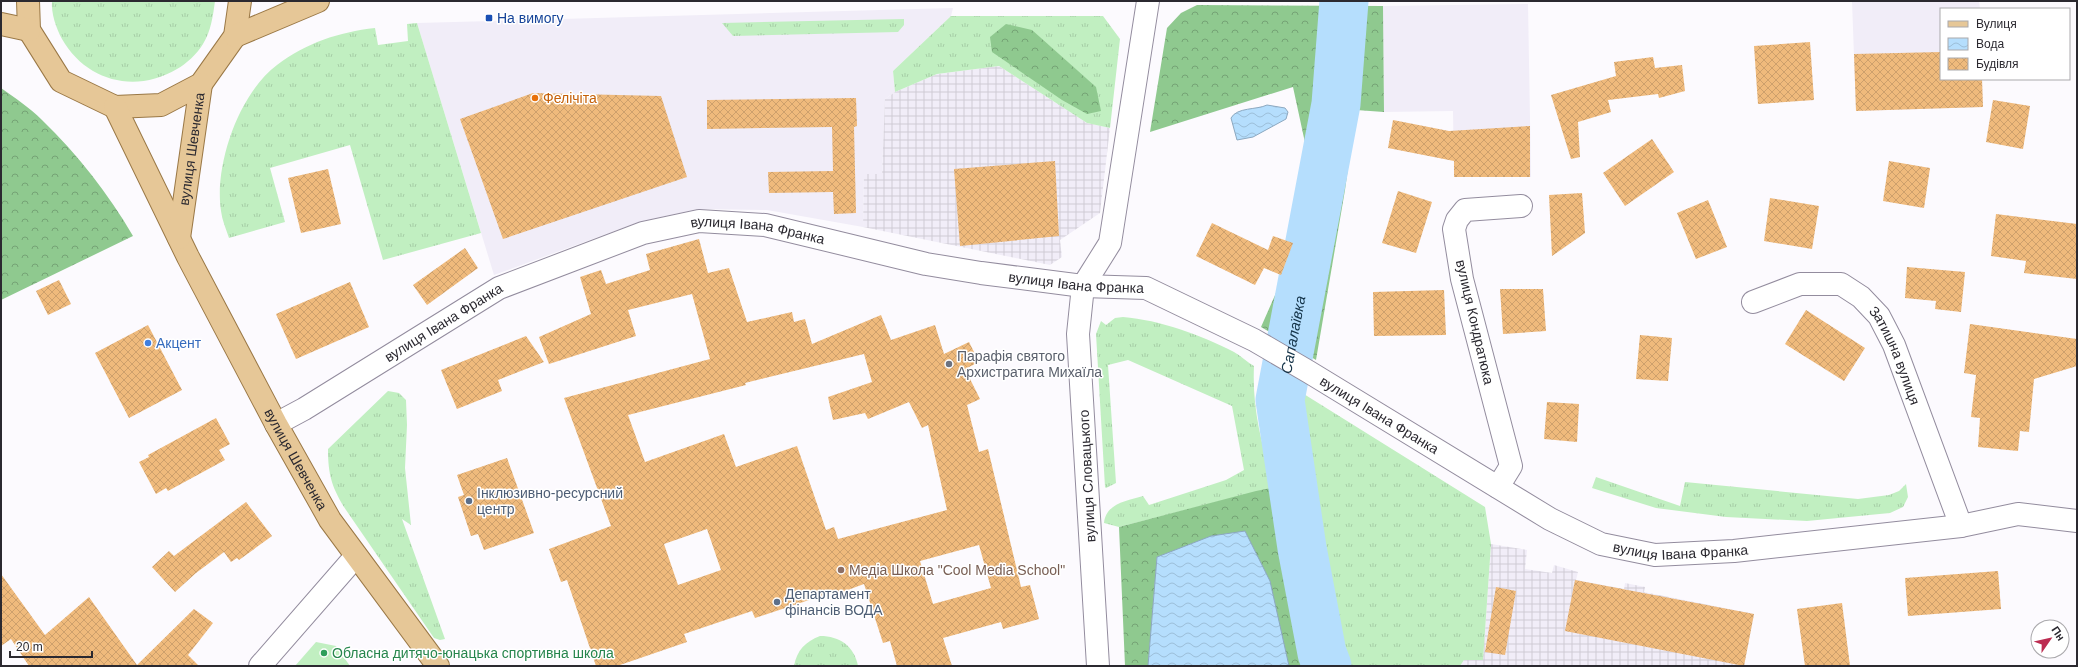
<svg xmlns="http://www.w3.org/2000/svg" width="2078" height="667" viewBox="0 0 2078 667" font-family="Helvetica,sans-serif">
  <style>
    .built { fill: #f1edf8 }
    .industrial { fill: url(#industrial-grid) }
    .grass { fill: url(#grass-tufts) }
    .forest { fill: url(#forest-crowns) }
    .pitch { fill: #c1efc1 }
    .water { fill: url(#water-waves); stroke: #8ca8c0 }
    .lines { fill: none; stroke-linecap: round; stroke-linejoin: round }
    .river { stroke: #b5defd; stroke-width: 49 }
    .building { fill: url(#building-cross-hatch); fill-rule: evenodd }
    .minor-casing { stroke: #938c9e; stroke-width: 24 }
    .primary-casing { stroke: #9a7846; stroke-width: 24 }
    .minor { stroke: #fff; stroke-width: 22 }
    .primary { stroke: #e6c797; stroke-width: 22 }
    .transit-dot { fill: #1a4fb4; stroke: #fff; stroke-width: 1.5 }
    .food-dot { fill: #e8710a; stroke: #fff; stroke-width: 1.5 }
    .shop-dot { fill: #3f7fe0; stroke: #fff; stroke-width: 1.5 }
    .worship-dot { fill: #6b7280; stroke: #fff; stroke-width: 1.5 }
    .service-dot { fill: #5c6f8a; stroke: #fff; stroke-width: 1.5 }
    .education-dot { fill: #8d6e63; stroke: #fff; stroke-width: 1.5 }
    .leisure-dot { fill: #2e9e5b; stroke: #fff; stroke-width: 1.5 }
    .labels { text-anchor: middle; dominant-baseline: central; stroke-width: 3; stroke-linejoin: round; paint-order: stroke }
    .transit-label { font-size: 14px; fill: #164399; stroke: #fff; text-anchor: start }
    .food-label { font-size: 14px; fill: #c56008; stroke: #fff; text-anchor: start }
    .street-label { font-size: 14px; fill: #2b2930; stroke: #fff }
    .shop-label { font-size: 14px; fill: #366cbe; stroke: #fff; text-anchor: start }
    .worship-label { font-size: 14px; fill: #5b616d; stroke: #fff; text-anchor: start }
    .service-label { font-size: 14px; fill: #4e5e75; stroke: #fff; text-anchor: start }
    .education-label { font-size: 14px; fill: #785e54; stroke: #fff; text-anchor: start }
    .leisure-label { font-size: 14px; fill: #27864d; stroke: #fff; text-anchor: start }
    .water-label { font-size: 15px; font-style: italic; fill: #143348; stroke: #fff }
  </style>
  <defs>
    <pattern id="industrial-grid" width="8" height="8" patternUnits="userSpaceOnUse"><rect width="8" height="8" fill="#f1edf8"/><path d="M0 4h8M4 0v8" fill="none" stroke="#cfcbd5"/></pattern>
    <pattern id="grass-tufts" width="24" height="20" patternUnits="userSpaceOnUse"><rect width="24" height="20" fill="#c1efc1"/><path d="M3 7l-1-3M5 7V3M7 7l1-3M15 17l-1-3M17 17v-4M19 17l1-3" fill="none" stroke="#a6cda6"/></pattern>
    <pattern id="forest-crowns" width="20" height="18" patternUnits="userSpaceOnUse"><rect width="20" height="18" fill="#8fc98f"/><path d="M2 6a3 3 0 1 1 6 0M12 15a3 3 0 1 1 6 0" fill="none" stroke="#75a375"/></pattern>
    <pattern id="water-waves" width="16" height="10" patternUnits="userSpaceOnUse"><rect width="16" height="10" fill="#b5defd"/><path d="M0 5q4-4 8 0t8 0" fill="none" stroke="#9cbed9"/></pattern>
    <pattern id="building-cross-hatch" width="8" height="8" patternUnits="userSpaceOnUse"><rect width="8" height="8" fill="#efba7c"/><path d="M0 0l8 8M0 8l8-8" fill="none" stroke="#cda06c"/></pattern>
  </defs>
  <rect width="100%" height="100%" fill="#fcfafe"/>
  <!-- built -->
  <g class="built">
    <path d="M 1852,1 L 1979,1 L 1980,9 L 1941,9 L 1941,79 L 1982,79 L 1983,107 L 1856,111 Z"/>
    <path d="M 1528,4 L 1531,177 L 1454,177 L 1453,111 L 1384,112 L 1383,6 Z"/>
    <path d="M 953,8 L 951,16 L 893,71 L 895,92 L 885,99 L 882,175 L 864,175 L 863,227 L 767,210 L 697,209 L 639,222 L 494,275 L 417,23 Z"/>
  </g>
  <!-- industrial -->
  <g class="industrial">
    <path d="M 999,66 L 1087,123 L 1110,128 L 1100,213 L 1060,240 L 1062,257 L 1050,265 L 863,227 L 864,174 L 882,174 L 885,99 L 895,92 L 937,74 Z"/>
    <path d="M 1491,544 L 1527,550 L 1525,569 L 1552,573 L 1554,565 L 1578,572 L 1576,580 L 1624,589 L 1625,583 L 1645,587 L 1644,592 L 1754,614 L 1744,666 L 1460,666 L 1464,660 L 1483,660 Z"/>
  </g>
  <!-- grass -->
  <g class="grass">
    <path d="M 52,1 L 215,1 C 213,16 211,31 203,44 C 197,54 186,64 177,69 C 135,94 86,81 62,39 C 56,28 51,13 52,1 Z"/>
    <path d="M 951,16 L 1103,16 L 1120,39 L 1110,128 L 1087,123 L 999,66 L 937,74 L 895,92 L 893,71 Z"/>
    <path d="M 904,19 L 904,25 L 898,32 L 733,36 L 722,23 Z"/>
    <path d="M 417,23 L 481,233 L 383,260 L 350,145 L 270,168 L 285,222 L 229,238 C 226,229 222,220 221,211 C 214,165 239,93 277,65 C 306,43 339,32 375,28 L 378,45 L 408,41 L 407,24 Z"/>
    <path d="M 1123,317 C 1160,320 1201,335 1234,352 C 1241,356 1247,362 1254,366 C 1252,410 1262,446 1275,487 L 1119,527 L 1104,523 C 1106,503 1127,501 1143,496 L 1149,505 L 1226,480 L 1244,470 L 1232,406 L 1128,360 L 1108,365 L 1116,483 L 1106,488 L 1105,487 L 1096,334 L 1101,321 L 1106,325 L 1115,318 Z"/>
    <path d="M 388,391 L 399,393 L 406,400 L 407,425 L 405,468 L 411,525 L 402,519 L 445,639 L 440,640 L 434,638 L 346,510 C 332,488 328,475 328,449 Z"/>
    <path d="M 1299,391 L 1485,507 L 1491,544 L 1483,660 L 1464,660 L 1460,666 L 1342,666 L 1336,649 L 1311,480 L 1297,415 Z"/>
    <path d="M 1596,477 L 1680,506 L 1685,482 L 1858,499 L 1889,495 L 1899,491 L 1906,484 L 1908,497 L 1903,507 L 1890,513 L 1807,521 L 1726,517 L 1656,508 L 1592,488 Z"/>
    <path d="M 820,636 C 840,636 854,646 858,666 L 794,666 C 797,650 805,642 820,636 Z"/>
  </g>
  <!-- forest -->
  <g class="forest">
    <path d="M 1197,5 L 1383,6 L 1384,112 L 1356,110 L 1345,190 L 1316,360 L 1261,327 L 1302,234 L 1307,152 L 1293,87 L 1150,132 L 1167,28 L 1181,13 Z"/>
    <path d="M 1006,24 L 1032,30 L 1096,87 L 1101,111 L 1087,114 L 1062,100 L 992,52 L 990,37 Z"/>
    <path d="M 1,88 C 15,98 30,108 42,120 C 78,155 108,193 133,236 L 1,300 Z"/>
    <path d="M 1311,480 L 1336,649 L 1342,666 L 1289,666 L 1287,662 L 1157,557 L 1148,666 L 1125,666 L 1119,527 L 1256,491 Z"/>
  </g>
  <!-- pitch -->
  <path class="pitch" d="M 316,642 L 336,646 L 350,666 L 295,666 Z"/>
  <!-- water -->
  <g class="water">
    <path d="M 1267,105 L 1285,108 L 1288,112 L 1286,119 L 1253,137 L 1237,140 L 1231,118 C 1237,107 1257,110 1267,105 Z"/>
    <path d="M 1245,531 L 1270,581 L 1289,666 L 1148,666 L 1157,557 L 1211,536 Z"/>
  </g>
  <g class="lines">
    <!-- river -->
    <path class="river" id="s1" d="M 1327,666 L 1322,653 L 1302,548 L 1280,400 L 1336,104 L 1344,1"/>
  </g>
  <!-- building -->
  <g class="building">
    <path d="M 1810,42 L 1814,100 L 1758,104 L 1754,46 Z"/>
    <path d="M 1941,52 L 1941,79 L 1982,79 L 1983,107 L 1856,111 L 1854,54 Z"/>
    <path d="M 1653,57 L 1655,68 L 1682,65 L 1685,91 L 1659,98 L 1658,94 L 1608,100 L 1611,112 L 1578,122 L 1580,157 L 1571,159 L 1551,95 L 1616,76 L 1614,62 Z"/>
    <path d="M 533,93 L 661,96 L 687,177 L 503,239 L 460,119 Z"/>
    <path d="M 856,98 L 857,126 L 854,127 L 856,213 L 834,214 L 833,192 L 769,193 L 768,172 L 833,171 L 832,127 L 707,129 L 707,100 Z"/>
    <path d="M 1993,100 L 2030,106 L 2023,149 L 1986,142 Z"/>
    <path d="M 1393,120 L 1449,131 L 1530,126 L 1530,177 L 1454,177 L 1454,161 L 1388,148 Z"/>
    <path d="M 1652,139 L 1674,172 L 1625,206 L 1603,173 Z"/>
    <path d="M 1055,161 L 1059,236 L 960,246 L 954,169 Z"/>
    <path d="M 1889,161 L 1930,168 L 1924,208 L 1883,201 Z"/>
    <path d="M 328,169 L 341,224 L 301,233 L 288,178 Z"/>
    <path d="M 1398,191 L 1432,202 L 1416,253 L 1382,243 Z"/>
    <path d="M 1582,193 L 1585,233 L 1552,256 L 1549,195 Z"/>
    <path d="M 1770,198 L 1819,206 L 1812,249 L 1764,241 Z"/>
    <path d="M 1708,200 L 1727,247 L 1696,259 L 1677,213 Z"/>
    <path d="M 1996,214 L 2077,224 L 2077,279 L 2024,273 L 2026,261 L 1991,256 Z"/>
    <path d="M 1212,223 L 1268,250 L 1273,236 L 1293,243 L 1281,275 L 1264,268 L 1255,285 L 1196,256 Z"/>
    <path d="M 699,239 L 708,273 L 729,268 L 747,322 L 792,312 L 794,322 L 805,319 L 812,344 L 881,315 L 891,340 L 935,325 L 944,354 L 969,342 L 979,362 L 965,369 L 980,399 L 967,405 L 979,452 L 988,449 L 1021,587 L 1030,585 L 1039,619 L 1003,629 L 1001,622 L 943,638 L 952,666 L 897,666 L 890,641 L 883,643 L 864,584 L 837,594 L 836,591 L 755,618 L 752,611 L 684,634 L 687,642 L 617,666 L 596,666 L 567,580 L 561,582 L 549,549 L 611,526 L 564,398 L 710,359 L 692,294 L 628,310 L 636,336 L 549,364 L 539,337 L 591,314 L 580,277 L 601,270 L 606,284 L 650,270 L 646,254 ZM 864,354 L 872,382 L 828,397 L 833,420 L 865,413 L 868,419 L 909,402 L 922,428 L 928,425 L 947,510 L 838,539 L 834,527 L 826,530 L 797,446 L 736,467 L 724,434 L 645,462 L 628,415 L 746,385 L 745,383 ZM 707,529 L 721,570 L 678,585 L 664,544 ZM 979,545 L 991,588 L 933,604 L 920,561 Z"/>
    <path d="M 465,248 L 478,268 L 427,305 L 413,285 Z"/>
    <path d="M 1907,267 L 1965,272 L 1961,312 L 1935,309 L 1936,301 L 1905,298 Z"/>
    <path d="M 59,280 L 71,304 L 48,315 L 36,291 Z"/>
    <path d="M 350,282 L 369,327 L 296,359 L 276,314 Z"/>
    <path d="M 1500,289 L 1543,289 L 1546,331 L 1503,334 Z"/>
    <path d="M 1444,290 L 1446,335 L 1374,336 L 1373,292 Z"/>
    <path d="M 1806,310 L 1865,348 L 1844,381 L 1785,344 Z"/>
    <path d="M 1970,324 L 2077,339 L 2077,366 L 2034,379 L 2029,432 L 2020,431 L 2018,451 L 1978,447 L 1980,418 L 1971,417 L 1976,375 L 1964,373 Z"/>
    <path d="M 148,325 L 182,390 L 129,418 L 95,353 Z"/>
    <path d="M 1640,335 L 1672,338 L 1668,381 L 1636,379 Z"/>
    <path d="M 526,336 L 544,362 L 498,380 L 502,391 L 457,409 L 441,370 Z"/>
    <path d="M 1547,402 L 1579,404 L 1577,442 L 1544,439 Z"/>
    <path d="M 216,418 L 230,444 L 219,450 L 225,460 L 168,491 L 166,488 L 156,494 L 139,462 L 149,457 L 148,455 Z"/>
    <path d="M 507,458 L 534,533 L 484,550 L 478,534 L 471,536 L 458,497 L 464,495 L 457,475 Z"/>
    <path d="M 246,502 L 272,536 L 239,560 L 237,558 L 231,562 L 224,552 L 196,573 L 175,592 L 152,567 L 169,551 L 174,556 Z"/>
    <path d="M 1998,571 L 2001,609 L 1908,616 L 1905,578 Z"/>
    <path d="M 1,574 L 45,635 L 89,597 L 137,665 L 194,609 L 213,623 L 188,655 L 199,666 L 29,666 L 11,639 L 1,646 Z"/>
    <path d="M 1575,580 L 1754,614 L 1744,666 L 1565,631 Z"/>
    <path d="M 1496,587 L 1516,591 L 1505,655 L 1485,652 Z"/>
    <path d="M 1842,603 L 1850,666 L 1805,666 L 1797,609 Z"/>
  </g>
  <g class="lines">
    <defs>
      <g id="minor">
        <path id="s2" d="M 1753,302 L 1800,284 L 1841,284 L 1861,297 L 1879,316 L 1894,345 L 1961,526"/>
        <path id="s3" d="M 276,424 L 304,409 L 499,288 L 643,233 L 699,221 L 765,225 L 926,264 L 981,273 L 1083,286 L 1146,288 L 1254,340 L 1309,372 L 1550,519 L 1601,544 L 1655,555 L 1734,551 L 1961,526 L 2018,514 L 2077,521"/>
        <path d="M 1498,487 L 1511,466 L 1462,279 L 1454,229 L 1457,220 L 1465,210 L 1521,206"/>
        <path d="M 260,666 L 356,556"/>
        <path d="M 1098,666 L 1078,334 L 1083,286 L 1110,243 L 1148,1"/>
      </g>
      <g id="primary">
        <path d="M 28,1 L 29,30 L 61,81 L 115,107 L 161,105 L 201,84 L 235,36 L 240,1"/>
        <path d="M 1,24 L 29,30"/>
        <path d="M 235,36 L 318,1"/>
        <path id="s4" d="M 115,107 L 188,257 L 276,424 L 330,520 L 438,666"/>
        <path id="s5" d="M 179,238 L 201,84"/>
      </g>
    </defs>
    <!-- minor casing -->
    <use href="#minor" class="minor-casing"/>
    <!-- primary casing -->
    <use href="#primary" class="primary-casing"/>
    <!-- minor -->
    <use href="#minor" class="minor"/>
    <!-- primary -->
    <use href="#primary" class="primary"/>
  </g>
  <!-- markers -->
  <rect class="transit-dot" x="485" y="14" width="8" height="8" rx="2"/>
  <circle class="food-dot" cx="535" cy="98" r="4"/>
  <circle class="shop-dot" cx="148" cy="343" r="4"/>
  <circle class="worship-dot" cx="949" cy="364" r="4"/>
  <g class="service-dot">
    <circle cx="469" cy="501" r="4"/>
    <circle cx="777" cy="602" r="4"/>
  </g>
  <circle class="education-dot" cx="841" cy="570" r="4"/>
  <circle class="leisure-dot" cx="324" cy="653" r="4"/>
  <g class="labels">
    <!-- transit labels -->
    <g class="transit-label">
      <text x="497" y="18">На вимогу</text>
    </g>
    <!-- food labels -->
    <g class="food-label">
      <text x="543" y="98">Фелічіта</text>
    </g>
    <!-- street labels -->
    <g class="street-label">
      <text stroke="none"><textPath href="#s5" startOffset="90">вулиця Шевченка</textPath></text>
      <text stroke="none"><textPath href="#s3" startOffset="532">вулиця Івана Франка</textPath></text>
      <text stroke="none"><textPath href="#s3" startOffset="856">вулиця Івана Франка</textPath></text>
      <text transform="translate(1475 322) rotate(77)">вулиця Кондратюка</text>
      <text stroke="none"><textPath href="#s3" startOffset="196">вулиця Івана Франка</textPath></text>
      <text stroke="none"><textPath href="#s2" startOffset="184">Затишна вулиця</textPath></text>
      <text stroke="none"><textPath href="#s3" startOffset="1192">вулиця Івана Франка</textPath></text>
      <text stroke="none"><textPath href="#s4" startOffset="396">вулиця Шевченка</textPath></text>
      <text transform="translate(1087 476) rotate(-93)">вулиця Словацького</text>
      <text stroke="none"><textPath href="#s3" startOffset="1529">вулиця Івана Франка</textPath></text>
    </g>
    <!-- shop labels -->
    <g class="shop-label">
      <text x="156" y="343">Акцент</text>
    </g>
    <!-- worship labels -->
    <g class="worship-label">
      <text x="957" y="356">Парафія святого<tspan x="957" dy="16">Архистратига Михаїла</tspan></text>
    </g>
    <!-- service labels -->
    <g class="service-label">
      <text x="477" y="493">Інклюзивно-ресурсний<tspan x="477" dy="16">центр</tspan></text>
      <text x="785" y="594">Департамент<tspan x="785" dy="16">фінансів ВОДА</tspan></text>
    </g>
    <!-- education labels -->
    <g class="education-label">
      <text x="849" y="570">Медіа Школа "Cool Media School"</text>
    </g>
    <!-- leisure labels -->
    <g class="leisure-label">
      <text x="332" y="653">Обласна дитячо-юнацька спортивна школа</text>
    </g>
    <!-- water labels -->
    <g class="water-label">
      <text stroke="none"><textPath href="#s1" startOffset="337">Сапалаївка</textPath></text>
    </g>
  </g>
  <!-- border -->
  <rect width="2078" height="667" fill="none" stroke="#2b2930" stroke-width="4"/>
  <!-- legend -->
  <rect x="1940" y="8" width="130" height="72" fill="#ffffff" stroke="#aaa9ac"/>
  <rect x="1948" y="21" width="20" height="6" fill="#e6c797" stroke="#aaa9ac"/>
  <text x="1976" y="28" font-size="12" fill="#2b2930">Вулиця</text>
  <rect x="1948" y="38" width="20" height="12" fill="url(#water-waves)" stroke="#aaa9ac"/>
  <text x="1976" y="48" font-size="12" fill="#2b2930">Вода</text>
  <rect x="1948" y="58" width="20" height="12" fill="url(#building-cross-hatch)" stroke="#aaa9ac"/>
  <text x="1976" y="68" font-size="12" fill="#2b2930">Будівля</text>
  <!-- north arrow -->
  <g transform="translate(2050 639) rotate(56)"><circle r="19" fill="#ffffff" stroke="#aaa9ac"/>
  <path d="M0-3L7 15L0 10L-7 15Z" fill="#bc2c51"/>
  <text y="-6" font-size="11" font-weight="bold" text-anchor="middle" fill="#2b2930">Пн</text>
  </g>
  <!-- scale -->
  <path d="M10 651v6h82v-6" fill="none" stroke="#2b2930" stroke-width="2"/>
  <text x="16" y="651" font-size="12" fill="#2b2930" stroke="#ffffff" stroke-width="3" paint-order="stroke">20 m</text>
</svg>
